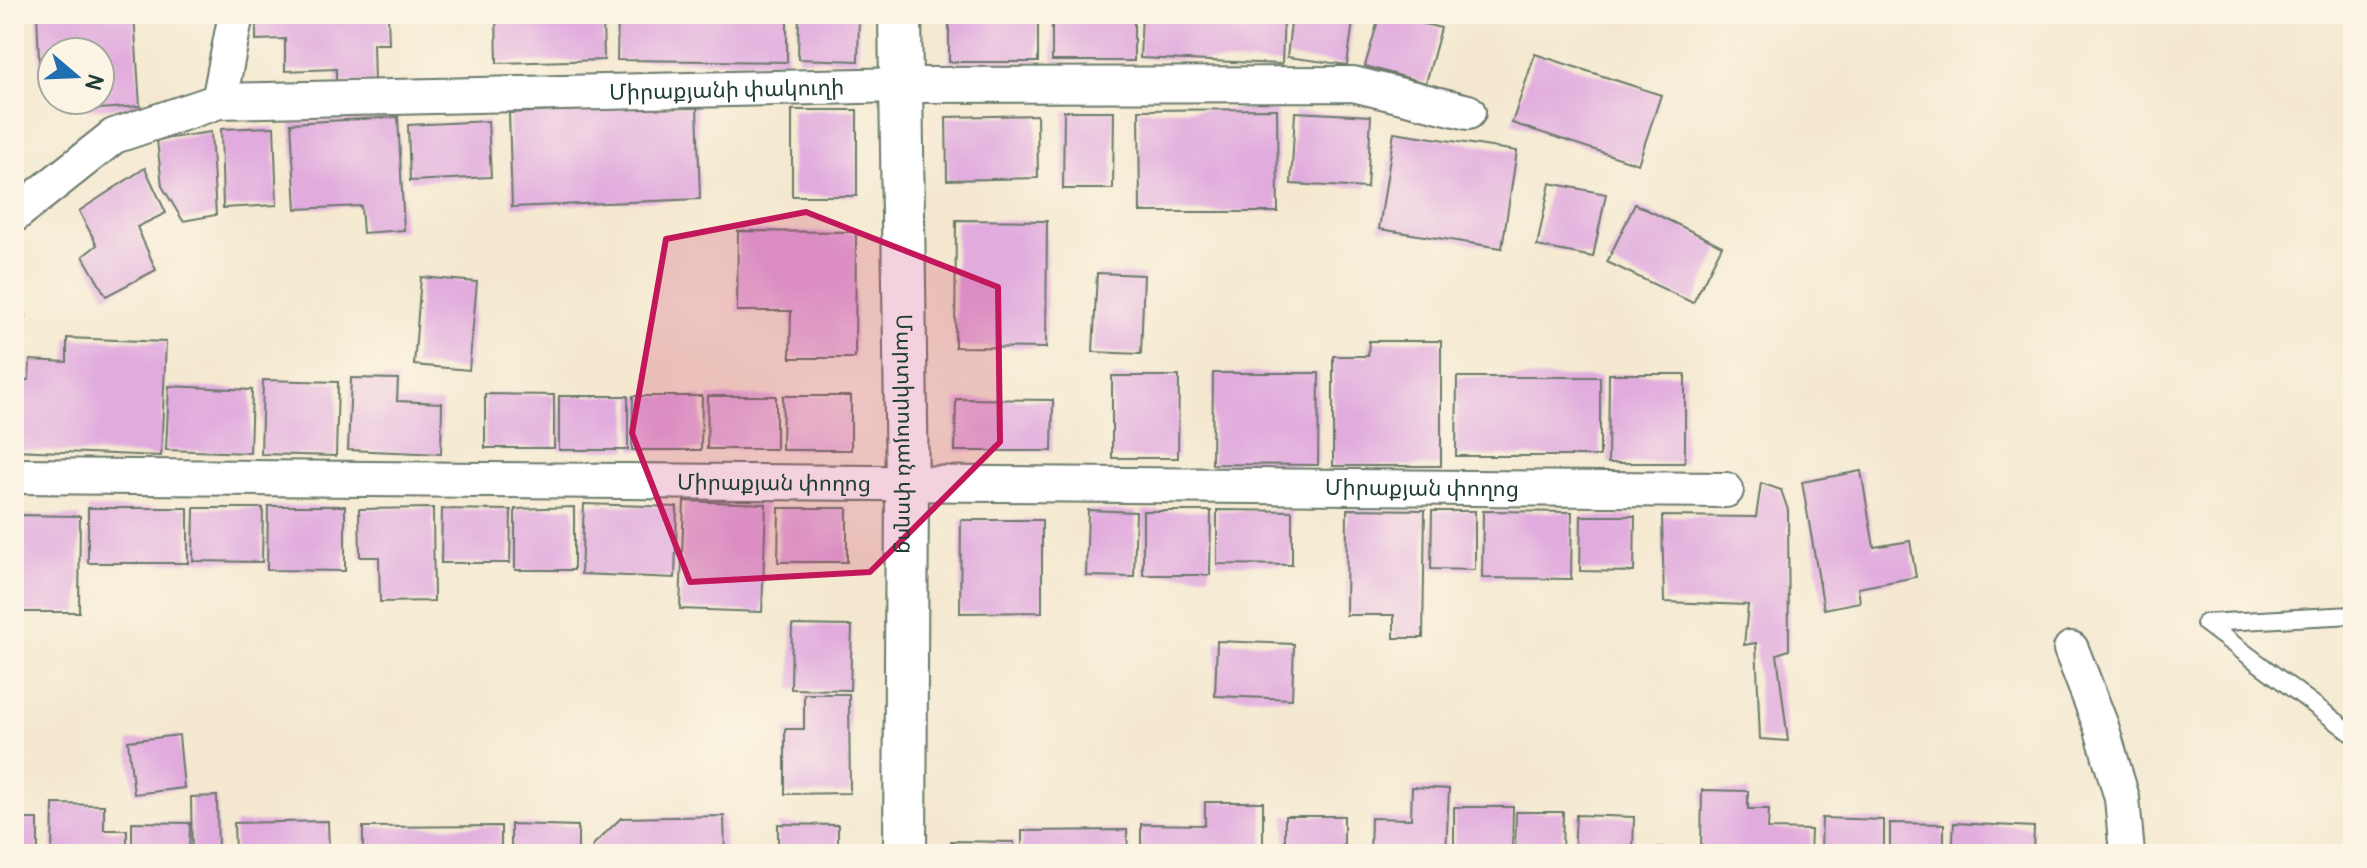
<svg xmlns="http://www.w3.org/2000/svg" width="2367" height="868" viewBox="0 0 2367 868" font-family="Pangolin,'Noto Sans Armenian',sans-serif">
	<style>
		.building { fill: #e1abde }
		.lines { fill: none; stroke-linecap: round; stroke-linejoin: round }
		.service-casing { stroke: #6a796b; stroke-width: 20 }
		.minor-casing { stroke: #6a796b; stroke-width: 38 }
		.tertiary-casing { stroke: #6a796b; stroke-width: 46 }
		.service { stroke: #fff; stroke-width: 16 }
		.minor { stroke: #fff; stroke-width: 34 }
		.tertiary { stroke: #fff; stroke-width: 42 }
		.marked { fill: #c2185b; fill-opacity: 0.2; stroke: #c2185b; stroke-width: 6; stroke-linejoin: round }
		.labels { text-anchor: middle; stroke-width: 6; stroke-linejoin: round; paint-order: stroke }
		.street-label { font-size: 22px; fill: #1f3d34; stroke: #fcf5e5 }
	</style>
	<rect width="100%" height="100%" fill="#fcf5e5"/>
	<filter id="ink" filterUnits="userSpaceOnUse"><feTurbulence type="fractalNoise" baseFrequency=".0125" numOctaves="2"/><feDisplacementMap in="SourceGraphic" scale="16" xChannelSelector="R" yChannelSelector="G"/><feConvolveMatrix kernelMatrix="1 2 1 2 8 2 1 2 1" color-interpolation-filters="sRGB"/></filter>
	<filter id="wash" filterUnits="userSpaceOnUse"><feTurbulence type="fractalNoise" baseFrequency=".006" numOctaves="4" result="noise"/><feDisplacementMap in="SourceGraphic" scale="32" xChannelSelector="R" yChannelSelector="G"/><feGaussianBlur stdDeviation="1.8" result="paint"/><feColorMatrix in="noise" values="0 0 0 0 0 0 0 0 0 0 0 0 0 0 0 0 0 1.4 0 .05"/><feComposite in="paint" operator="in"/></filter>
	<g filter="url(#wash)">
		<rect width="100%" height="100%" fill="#f4e9d0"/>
		<g id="blocks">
			<!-- building -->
			<g class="building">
				<path d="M37,14H134L140,106L85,110L84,100H100V52H52V82H40Z"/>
				<path d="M256,14H388L389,44H373L374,82L336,83V69L285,71V39L256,40Z"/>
				<path d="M496,14H603L604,60L497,63Z"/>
				<path d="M618,14H787V62L617,60Z"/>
				<path d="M799,14H859L858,61L798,59Z"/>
				<rect x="949" y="14" width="89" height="48"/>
				<rect x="1052" y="14" width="82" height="47"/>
				<path d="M1142,14H1284L1282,64L1140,58Z"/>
				<path d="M1292,14H1354L1347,65L1287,57Z"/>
				<path d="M1380,14L1441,28L1426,83L1365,66Z"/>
				<path d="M1535,54L1661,95L1638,164L1512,123Z"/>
				<path d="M697,105L700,199L512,207L509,113Z"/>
				<path d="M1277,109L1278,212H1140L1139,110Z"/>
				<rect x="792" y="110" width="65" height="86"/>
				<path d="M1064,111H1114L1113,189H1063Z"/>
				<path d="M1295,112L1371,116L1367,188L1291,184Z"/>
				<path d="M1037,115L1038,178L947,180L946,117Z"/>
				<path d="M398,117L404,230L363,233L361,206L296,209L291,123Z"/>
				<path d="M488,121L491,177L410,181L408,125Z"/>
				<path d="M274,127L277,205L223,208L221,129Z"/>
				<path d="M211,132L216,215L183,221L162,186L157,140Z"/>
				<path d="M1394,132L1517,151L1502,248L1379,229Z"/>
				<path d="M145,168L166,213L137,227L156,270L106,296L83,256L97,245L79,211Z"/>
				<path d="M1550,183L1606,194L1593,257L1537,246Z"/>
				<path d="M1635,204L1722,246L1693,303L1607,262Z"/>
				<path d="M956,220L1047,221L1046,348L955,347Z"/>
				<path d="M738,231L856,232L855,358H790L791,311H737Z"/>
				<path d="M1097,273L1144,275L1141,354L1093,352Z"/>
				<path d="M421,277L477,282L469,370L414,365Z"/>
				<path d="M14,288L26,316L14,321Z"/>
				<path d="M67,338L166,342L161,456L14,450V379L29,380L30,360L67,362Z"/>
				<path d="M1369,341H1441V466H1333V356H1368Z"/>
				<path d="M1213,373H1319L1318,465L1212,464Z"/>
				<path d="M1609,374H1685V463H1608Z"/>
				<path d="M1112,376H1179L1178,458H1112Z"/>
				<path d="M1457,377H1600V456H1456Z"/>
				<path d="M351,378L398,379L397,401L442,403L441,454L348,450Z"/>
				<path d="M263,380L338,382L336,456L261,454Z"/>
				<path d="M169,386L252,390L250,453L166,450Z"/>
				<path d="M485,394L554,395V448H485Z"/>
				<rect x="559" y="396" width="69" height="54"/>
				<path d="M633,396H702L701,450H632Z"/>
				<path d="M708,396H776V449H707Z"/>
				<path d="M783,396H851V450H782Z"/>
				<path d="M956,399L1053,400L1052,451H955Z"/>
				<path d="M1861,471L1874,547L1910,541L1916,577L1858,588L1860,602L1824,609L1802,482Z"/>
				<path d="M1761,483L1781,490L1788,510L1789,650L1777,654L1788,741L1760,739L1756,643L1744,645L1748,605L1664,602L1662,516L1756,517Z"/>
				<path d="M684,501L766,504L762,612L680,609Z"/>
				<path d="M584,504L677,507L675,578L581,574Z"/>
				<path d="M268,506H345V571L267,570Z"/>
				<path d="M574,507V570H515V509Z"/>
				<rect x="88" y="508" width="100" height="55"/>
				<path d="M194,508H263L262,562L193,561Z"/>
				<path d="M433,508L434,601L380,602L379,557H360L359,509Z"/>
				<path d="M779,508H847V562H778Z"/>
				<path d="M442,509L511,510L510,563H441Z"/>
				<path d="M1347,509L1425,510L1423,638H1394V615H1346Z"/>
				<path d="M1088,510L1136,512L1134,577L1086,576Z"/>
				<path d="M1217,510L1292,511V565L1217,564Z"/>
				<path d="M1143,511H1211L1210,575H1143Z"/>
				<path d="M1432,511H1475V570L1431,569Z"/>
				<path d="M1483,511L1572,512L1571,579L1482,578Z"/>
				<path d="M14,515L80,516L79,612H14Z"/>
				<path d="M1581,516H1635L1634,572L1580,571Z"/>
				<path d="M961,520H1042V612L960,613Z"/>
				<path d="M792,625L852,626L850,690L791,689Z"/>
				<path d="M1217,641L1294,644L1292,699L1215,696Z"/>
				<path d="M804,694H849L850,793L785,794V729H804Z"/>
				<path d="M179,735L184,788L134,794L128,741Z"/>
				<path d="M1412,787L1449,789L1446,854H1370L1371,818L1411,819Z"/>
				<path d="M1702,790L1748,791V809H1769L1768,829L1811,830L1810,854H1650V848L1701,849Z"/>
				<path d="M217,796L218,854H192L191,797Z"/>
				<path d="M1205,802H1263V854H1141V824L1205,825Z"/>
				<path d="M53,804L104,805V830H127V854H52Z"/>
				<path d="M1454,807H1513L1512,854H1454Z"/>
				<path d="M1516,812H1563L1562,854H1515Z"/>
				<path d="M1576,815L1634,817L1633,854H1574Z"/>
				<path d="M724,816L725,854H593V845L621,818Z"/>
				<rect x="1285" y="816" width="59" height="38"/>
				<path d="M1822,818L1884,820V854H1821Z"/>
				<rect x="14" y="819" width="24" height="35"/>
				<path d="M328,821L329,854H235L234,823Z"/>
				<path d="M132,822L190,823L189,854H132Z"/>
				<path d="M1890,823L1944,824V854H1890Z"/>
				<path d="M1954,823L2034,827L2033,854H1952Z"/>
				<path d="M511,824L578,826V854H511Z"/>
				<path d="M778,824L838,825V854H778Z"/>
				<path d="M501,826V854H363V827Z"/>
				<path d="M1127,830L1128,854H1022V831Z"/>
				<path d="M951,841L1014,842V854H951Z"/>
			</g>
		</g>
	</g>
	<g filter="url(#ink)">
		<use href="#blocks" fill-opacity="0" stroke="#6a796b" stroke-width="2"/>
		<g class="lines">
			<!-- service casing -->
			<g class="service-casing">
				<path id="service" d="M2353,615L2205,623L2353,734"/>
			</g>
			<!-- minor casing -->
			<g class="minor-casing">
				<g id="minor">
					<path d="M219,101L236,14"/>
					<path id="s1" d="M14,215L114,136L219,101L903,85L1353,84L1468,112"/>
					<path id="s2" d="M14,476L1726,490"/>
					<path d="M2071,649L2101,726L2122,798L2127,854"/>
				</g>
			</g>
			<!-- tertiary casing -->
			<g class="tertiary-casing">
				<g id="tertiary">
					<path id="s3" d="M900,14L907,485L905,854"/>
				</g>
			</g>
			<!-- service -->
			<use href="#service" class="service"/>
			<!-- minor -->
			<use href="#minor" class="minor"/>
			<!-- tertiary -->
			<use href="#tertiary" class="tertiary"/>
		</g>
	</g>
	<!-- marked area -->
	<path class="marked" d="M806,212L998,287L1000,442L870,572L690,582L632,433L666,239Z"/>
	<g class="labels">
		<!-- street labels -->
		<g class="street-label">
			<text dy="8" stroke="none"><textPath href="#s1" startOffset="746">Միրաքյանի փակուղի</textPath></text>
			<text dy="8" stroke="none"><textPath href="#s3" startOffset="420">Մարտիրոսյան փողոց</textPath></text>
			<text dy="8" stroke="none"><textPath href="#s2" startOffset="760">Միրաքյան փողոց</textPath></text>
			<text dy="8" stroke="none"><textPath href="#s2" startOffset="1408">Միրաքյան փողոց</textPath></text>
		</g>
	</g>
	<!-- margin -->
	<rect width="2367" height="868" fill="none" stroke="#fcf5e5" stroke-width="48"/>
	<!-- north arrow -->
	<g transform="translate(76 76) rotate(109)"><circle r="38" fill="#fcf5e5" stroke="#a4ab9e" stroke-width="2"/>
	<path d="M0-6L14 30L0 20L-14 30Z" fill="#1f6fb2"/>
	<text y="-12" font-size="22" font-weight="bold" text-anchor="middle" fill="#1f3d34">N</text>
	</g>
</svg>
